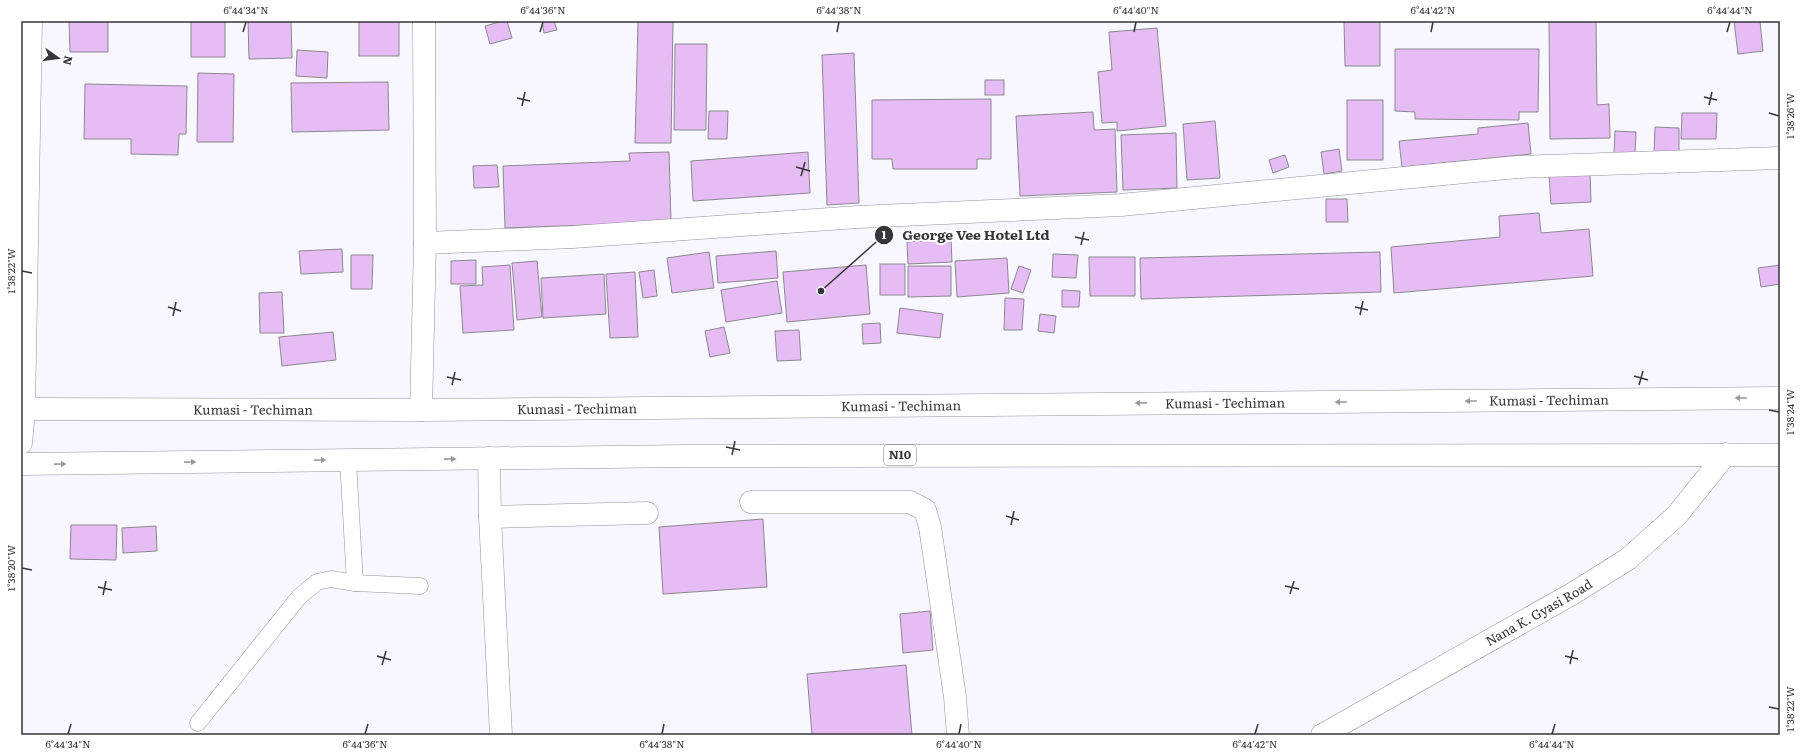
<svg xmlns="http://www.w3.org/2000/svg" width="1801" height="756" viewBox="0 0 1801 756" font-family="Literata,serif">
	<style>
		.building { fill: #e6bcf5; stroke: #8c888e }
		.lines { fill: none; stroke-linecap: round; stroke-linejoin: round }
		.service-casing { stroke: #929198; stroke-width: 17 }
		.minor-casing { stroke: #929198; stroke-width: 23 }
		.tertiary-casing { stroke: #929198; stroke-width: 23 }
		.trunk-casing { stroke: #929198; stroke-width: 23 }
		.service { stroke: #fff; stroke-width: 16 }
		.minor { stroke: #fff; stroke-width: 22 }
		.tertiary { stroke: #fff; stroke-width: 22 }
		.trunk { stroke: #fff; stroke-width: 22 }
		.oneway { fill: #9a9a9c }
		.ticks { fill: none; stroke: #363539; stroke-width: 1.5 }
		.labels { text-anchor: middle; stroke-width: 4; stroke-linejoin: round; paint-order: stroke }
		.shield { fill: #fff; stroke: #727274; stroke-width: 1 }
		.shield-label { font-size: 12px; font-weight: bold; fill: #363539 }
		.street-label { font-size: 13px; fill: #363539; stroke: #fff }
		.leader { fill: none; stroke: #363539; stroke-width: 1.5 }
		.callout-dot { fill: #363539; stroke: #fff; stroke-width: 1.5 }
		.mark-label { font-size: 12px; text-anchor: middle; font-weight: bold; fill: #fff }
		.callout-label { font-size: 14px; text-anchor: middle; font-weight: bold; fill: #363539; stroke: #fff; stroke-width: 4; stroke-linejoin: round; paint-order: stroke }
		.neatline { fill: none; stroke: #363539; stroke-width: 1.5 }
		.ticks-label { font-size: 10px; text-anchor: middle; fill: #363539 }
	</style>
	<rect width="100%" height="100%" fill="#f8f7ff"/>
	<!-- building -->
	<g class="building">
		<path d="M69,21H108V52H70Z"/>
		<rect x="191" y="21" width="34" height="36"/>
		<path d="M248,21H291L292,58L249,59Z"/>
		<rect x="359" y="21" width="40" height="35"/>
		<path d="M503,21H507L512,38L490,44L485,26Z"/>
		<path d="M542,21H554L557,30L544,33Z"/>
		<path d="M638,21H673L671,143H635Z"/>
		<path d="M1344,21H1380V66H1345Z"/>
		<path d="M1549,21H1596L1597,105L1609,104L1610,138L1550,139Z"/>
		<path d="M1734,21H1760L1763,51L1738,54Z"/>
		<path d="M1157,28L1166,126L1117,131V122L1102,123L1098,72L1112,70L1109,32Z"/>
		<path d="M675,44H707L706,130H674Z"/>
		<path d="M1395,49H1539L1538,112H1519V120L1415,119V112L1395,111Z"/>
		<path d="M297,50L328,52L327,78L296,76Z"/>
		<path d="M854,53L859,203L827,205L822,55Z"/>
		<path d="M198,73L234,74L233,142H197Z"/>
		<rect x="985" y="80" width="19" height="15"/>
		<path d="M388,82L389,130L292,132L291,83Z"/>
		<path d="M85,84L187,86L186,134H179L178,155L131,154V139H84Z"/>
		<path d="M991,99V159H977V169H893L892,159H872V100Z"/>
		<rect x="1347" y="100" width="36" height="60"/>
		<path d="M709,111H728L727,139H708Z"/>
		<path d="M1093,112L1094,130L1115,129L1117,192L1020,196L1016,116Z"/>
		<path d="M1682,113H1717L1716,139H1681Z"/>
		<path d="M1215,121L1220,178L1187,180L1183,124Z"/>
		<path d="M1528,123L1531,154L1402,167L1399,141L1478,134V128Z"/>
		<path d="M1655,127L1679,128V155L1654,154Z"/>
		<path d="M1615,131L1636,132L1635,154L1614,153Z"/>
		<path d="M1176,133L1177,188L1123,190L1121,135Z"/>
		<path d="M1339,149L1342,171L1324,174L1321,152Z"/>
		<path d="M669,152L671,222L505,228L503,166L630,161L629,153Z"/>
		<path d="M808,152L810,193L693,201L691,161Z"/>
		<path d="M1285,155L1289,167L1273,173L1269,160Z"/>
		<path d="M497,165L499,187L474,188L473,166Z"/>
		<path d="M1590,171L1591,202L1551,204L1549,174Z"/>
		<path d="M1326,199H1347L1348,222H1326Z"/>
		<path d="M1539,213L1541,233L1589,229L1593,276L1394,293L1391,247L1500,237L1499,216Z"/>
		<path d="M951,239L952,262L908,264L907,242Z"/>
		<path d="M342,249L343,272L301,274L299,251Z"/>
		<path d="M776,251L778,278L718,283L716,256Z"/>
		<path d="M709,252L714,288L672,293L667,258Z"/>
		<path d="M1380,252L1381,292L1141,299L1140,258Z"/>
		<path d="M1053,254L1078,255L1076,278L1052,277Z"/>
		<path d="M351,255H373L372,289H351Z"/>
		<path d="M1089,257H1135V296H1090Z"/>
		<path d="M1007,258L1009,293L957,297L955,261Z"/>
		<path d="M476,260V284H451V261Z"/>
		<path d="M537,261L542,317L517,320L512,263Z"/>
		<rect x="880" y="264" width="25" height="31"/>
		<path d="M510,265L514,330L463,333L460,286L483,285L482,267Z"/>
		<path d="M866,265L870,314L787,322L783,272Z"/>
		<path d="M1780,265V284L1761,287L1758,268Z"/>
		<path d="M908,266H951V296L908,297Z"/>
		<path d="M1019,266L1031,270L1023,293L1011,289Z"/>
		<path d="M654,270L657,296L643,298L639,272Z"/>
		<path d="M635,272L638,337L610,338L606,274Z"/>
		<path d="M604,274L606,314L543,318L541,278Z"/>
		<path d="M777,281L782,313L726,322L721,290Z"/>
		<path d="M1062,290L1080,291L1079,307H1062Z"/>
		<path d="M282,292L284,333H260L259,293Z"/>
		<path d="M1005,298L1024,299L1022,330H1004Z"/>
		<path d="M900,308L943,314L940,338L897,333Z"/>
		<path d="M1040,314L1056,316L1054,333L1038,331Z"/>
		<path d="M880,323L881,343L863,344L862,324Z"/>
		<path d="M724,327L730,353L710,357L705,331Z"/>
		<path d="M799,330L801,360L777,361L775,331Z"/>
		<path d="M333,332L336,360L282,366L279,337Z"/>
		<path d="M763,519L767,587L663,594L659,527Z"/>
		<path d="M71,525H117L116,560L70,559Z"/>
		<path d="M156,526L157,551L123,553L122,528Z"/>
		<path d="M930,611L933,650L903,653L900,614Z"/>
		<path d="M906,665L912,735H812L807,674Z"/>
	</g>
	<g class="lines">
		<!-- service casing -->
		<g class="service-casing">
			<g id="service">
				<path d="M348,460L355,583"/>
				<path d="M198,723L299,597L317,582L331,579L355,583L420,586"/>
			</g>
		</g>
		<!-- minor casing -->
		<g class="minor-casing">
			<g id="minor">
				<path d="M425,243L573,237L858,217L1121,205L1517,167L1780,158"/>
				<path d="M421,410L425,243L424,21"/>
				<path d="M21,443L24,410L31,21"/>
				<path d="M489,458L490,517L501,735"/>
				<path d="M751,502H910L925,510L930,527L955,697L958,735"/>
				<path d="M490,517L647,513"/>
			</g>
		</g>
		<!-- tertiary casing -->
		<g class="tertiary-casing">
			<g id="tertiary">
				<path id="s1" d="M1322,735L1572,594L1628,559L1677,515L1726,454"/>
			</g>
		</g>
		<!-- trunk casing -->
		<g class="trunk-casing">
			<g id="trunk">
				<path id="s2" d="M21,409L421,410L1780,398"/>
				<path d="M21,464L686,456L1780,455"/>
			</g>
		</g>
		<!-- service -->
		<use href="#service" class="service"/>
		<!-- minor -->
		<use href="#minor" class="minor"/>
		<!-- tertiary -->
		<use href="#tertiary" class="tertiary"/>
		<!-- trunk -->
		<use href="#trunk" class="trunk"/>
	</g>
	<!-- one-way arrows -->
	<defs><path id="oneway-solid" d="M-6-.8H1V-3.2L6.5 0L1 3.2V.8H-6Z"/></defs>
	<g class="oneway">
		<use href="#oneway-solid" transform="translate(1741 398) rotate(180)"/>
		<use href="#oneway-solid" transform="translate(1471 401) rotate(180)"/>
		<use href="#oneway-solid" transform="translate(1341 402) rotate(180)"/>
		<use href="#oneway-solid" transform="translate(1141 403) rotate(179)"/>
		<use href="#oneway-solid" transform="translate(450 459) rotate(-1)"/>
		<use href="#oneway-solid" transform="translate(320 460) rotate(-1)"/>
		<use href="#oneway-solid" transform="translate(190 462) rotate(-1)"/>
		<use href="#oneway-solid" transform="translate(60 464) rotate(-1)"/>
	</g>
	<!-- ticks -->
	<path class="ticks" d="M243,32L246,22M540,32L543,22M837,32L839,22M1134,32L1136,22M1431,32L1433,22M1727,32L1730,22M1704,97L1717,100M517,98L530,101M1709,105L1712,92M522,106L525,92M1769,113L1779,116M796,167L810,171M801,176L805,162M1075,237L1089,240M1081,245L1084,232M22,271L32,273M168,307L181,311M1355,307L1368,310M1360,315L1363,301M173,316L176,302M1634,376L1648,380M447,377L461,380M452,385L455,372M1639,385L1643,371M1769,410L1779,412M726,447L740,450M732,455L735,441M1006,516L1019,520M1011,525L1014,511M22,568L32,570M1285,586L1299,589M98,587L112,590M1290,594L1294,581M103,595L106,581M377,656L391,660M1565,656L1578,659M1570,664L1573,650M382,665L386,651M1769,707L1779,709M68,734L71,724M365,734L368,724M662,734L664,724M959,734L961,724M1255,734L1258,724M1552,734L1555,724"/>
	<g class="labels">
		<!-- shield labels -->
		<rect class="shield" x="884" y="445" width="32" height="20" rx="3"/>
		<g class="shield-label">
			<text x="900" y="459">N10</text>
		</g>
		<!-- street labels -->
		<g class="street-label">
			<text dy="5" stroke="none"><textPath href="#s2" startOffset="1528">Kumasi - Techiman</textPath></text>
			<text dy="5" stroke="none"><textPath href="#s2" startOffset="1204">Kumasi - Techiman</textPath></text>
			<text dy="5" stroke="none"><textPath href="#s2" startOffset="880">Kumasi - Techiman</textPath></text>
			<text dy="5" stroke="none"><textPath href="#s2" startOffset="556">Kumasi - Techiman</textPath></text>
			<text dy="5" stroke="none"><textPath href="#s2" startOffset="232">Kumasi - Techiman</textPath></text>
			<text dy="5" stroke="none"><textPath href="#s1" startOffset="249">Nana K. Gyasi Road</textPath></text>
		</g>
	</g>
	<!-- callouts -->
	<path class="leader" d="M821 291L884 235"/>
	<g class="callout-dot">
		<circle cx="821" cy="291" r="4"/>
		<circle cx="884" cy="235" r="10"/>
	</g>
	<g class="mark-label">
		<text x="884" y="239">1</text>
	</g>
	<g class="callout-label">
		<text x="976" y="240">George Vee Hotel Ltd</text>
	</g>
	<!-- border -->
	<rect width="1801" height="756" fill="none" stroke="#ffffff" stroke-width="44"/>
	<!-- north arrow -->
	<g transform="translate(58 58) rotate(104)" stroke="#ffffff" stroke-width="3" paint-order="stroke">
	<path d="M0-3L7 15L0 10L-7 15Z" fill="#363539"/>
	<text y="-6" font-size="11" font-weight="bold" text-anchor="middle" fill="#363539">N</text>
	</g>
	<rect x="22" y="22" width="1757" height="712" class="neatline"/>
	<g class="ticks-label">
		<text x="246" y="14">6°44'34"N</text>
		<text x="543" y="14">6°44'36"N</text>
		<text x="839" y="14">6°44'38"N</text>
		<text x="1136" y="14">6°44'40"N</text>
		<text x="1433" y="14">6°44'42"N</text>
		<text x="1730" y="14">6°44'44"N</text>
		<text transform="translate(1790 116) rotate(-90)" y="4">1°38'26"W</text>
		<text transform="translate(11 271) rotate(-90)" y="4">1°38'22"W</text>
		<text transform="translate(1790 412) rotate(-90)" y="4">1°38'24"W</text>
		<text transform="translate(11 568) rotate(-90)" y="4">1°38'20"W</text>
		<text transform="translate(1790 709) rotate(-90)" y="4">1°38'22"W</text>
		<text x="68" y="748">6°44'34"N</text>
		<text x="365" y="748">6°44'36"N</text>
		<text x="662" y="748">6°44'38"N</text>
		<text x="959" y="748">6°44'40"N</text>
		<text x="1255" y="748">6°44'42"N</text>
		<text x="1552" y="748">6°44'44"N</text>
	</g>
</svg>
